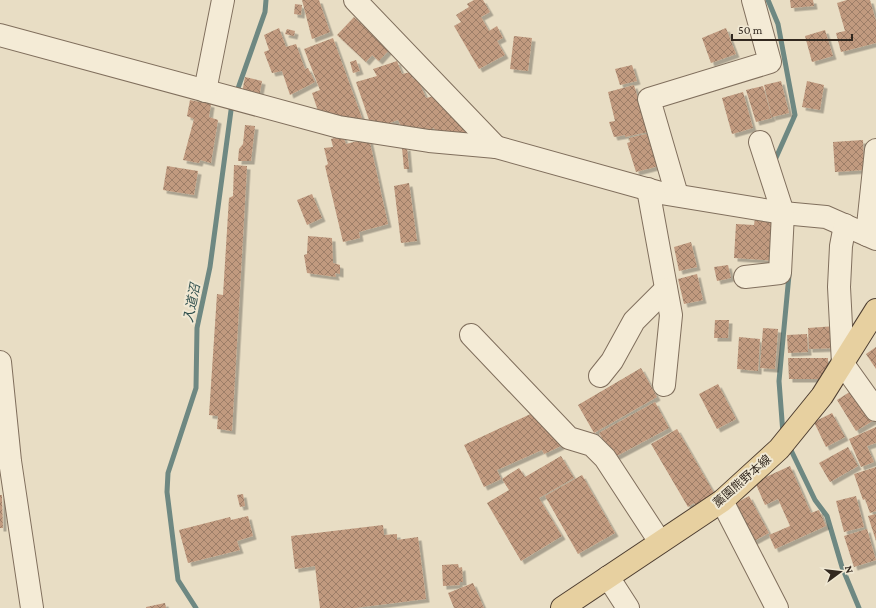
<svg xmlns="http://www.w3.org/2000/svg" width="876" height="608" viewBox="0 0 876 608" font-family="'Crimson Pro','Noto Sans JP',serif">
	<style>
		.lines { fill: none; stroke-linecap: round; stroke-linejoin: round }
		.stream { stroke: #6e8882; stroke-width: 5 }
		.building { fill: url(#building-cross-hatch); filter: url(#shadow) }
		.minor-casing { stroke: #806f5d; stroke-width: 24 }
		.major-casing { stroke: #4e3e31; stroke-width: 24 }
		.minor { stroke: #f4ebd6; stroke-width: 22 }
		.major { stroke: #e7d0a0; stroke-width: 22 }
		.labels { text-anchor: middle; stroke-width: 4; stroke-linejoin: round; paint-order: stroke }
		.street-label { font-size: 12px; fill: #32281f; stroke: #f0e8d3 }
		.water-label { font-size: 13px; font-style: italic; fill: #30504e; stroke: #f0e8d3 }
	</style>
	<defs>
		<pattern id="building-cross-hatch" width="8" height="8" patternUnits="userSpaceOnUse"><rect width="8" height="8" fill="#c19a7f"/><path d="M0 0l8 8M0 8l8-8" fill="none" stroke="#9d7e67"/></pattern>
		<filter id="shadow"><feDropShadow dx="3.5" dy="3.5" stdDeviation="0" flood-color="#0004"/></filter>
	</defs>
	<rect width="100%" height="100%" fill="#e8ddc4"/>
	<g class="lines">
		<!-- stream -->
		<g class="stream">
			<path d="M768,0L778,24L795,115L775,160"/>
			<path d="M236,94L265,12L266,0"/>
			<path d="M783,434L779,381L789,275"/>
			<path d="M789,446L815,500L827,516L842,567L859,608"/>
			<path d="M196,608L178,580L167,492L168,473L196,388L197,328L210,267L232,103"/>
		</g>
	</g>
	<!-- building -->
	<g class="building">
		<path d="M302,0H319L330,32L312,39Z"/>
		<path d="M474,0H483L490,12L481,17L489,31L497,26L503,38L497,41L505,55L479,69L454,26L461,22L456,15L469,7L467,4Z"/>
		<path d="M790,0H813L814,6L791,8Z"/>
		<path d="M847,0H870L876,21V43L841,52L836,33L845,31L837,3Z"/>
		<path d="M295,4L302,5L301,15L294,14Z"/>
		<path d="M354,17L389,50L379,61L372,55L366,62L337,35Z"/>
		<path d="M279,28L286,47L296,44L305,69L308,68L315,82L290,95L282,71L272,73L264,52L269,50L264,35Z"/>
		<path d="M726,28L736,54L711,63L702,38Z"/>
		<path d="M287,29L295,31L294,36L285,34Z"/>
		<path d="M825,30L833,56L812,62L805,36Z"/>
		<path d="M514,36L532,38L528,71L510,69Z"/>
		<path d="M333,38L362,118L350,122L320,117L312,93L320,90L304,49Z"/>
		<path d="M356,60L360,71L353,73L350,62Z"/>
		<path d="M397,61L402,74L411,72L413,79L417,77L426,98L435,96L462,118L467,137L437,135L434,128L421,132L420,127L403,130L398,120L384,125L370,123L356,82L377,76L373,69Z"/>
		<path d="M632,65L637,81L620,85L615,69Z"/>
		<path d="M245,77L262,81L259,97L242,93Z"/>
		<path d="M781,81L789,113L772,117L764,85Z"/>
		<path d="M807,81L824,85L820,110L802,107Z"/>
		<path d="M634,85L648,132L625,137V135L614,137L609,122L615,121L608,92Z"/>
		<path d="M763,86L772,118L756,122L746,90Z"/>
		<path d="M743,92L753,128L732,134L722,98Z"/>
		<path d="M190,100L211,104L209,117L218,120L211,163L200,160L199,163L183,160L194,119L187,116Z"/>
		<path d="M245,125L255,126L251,161H238L239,149L243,144Z"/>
		<path d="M646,134L651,140L659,166L636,172L627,143L630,142L629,138Z"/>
		<path d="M343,136L346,144L369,138L388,224L359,232L360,238L343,242L325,166L328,164L324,148L333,147L331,139Z"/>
		<path d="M863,140L864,170L835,172L833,142Z"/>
		<path d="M407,147L409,169H404L402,148Z"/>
		<path d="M234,165L247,166L232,431L217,429L218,416L209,415L217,294L223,295L229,198L233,196Z"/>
		<path d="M167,166L198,171L194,195L163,190Z"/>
		<path d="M409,183L417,241L401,243L394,186Z"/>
		<path d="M312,194L322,218L307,225L297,200Z"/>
		<path d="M755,218L773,219L777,261L734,258L736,224L754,225Z"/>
		<path d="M308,236L332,238L333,263L340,265V274L335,273L336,277L307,273L304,255L307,254Z"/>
		<path d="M691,242L697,267L679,271L674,247Z"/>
		<path d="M728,265L731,278L717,281L714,267Z"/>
		<path d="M697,274L703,300L684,304L678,279Z"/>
		<path d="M715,320H729L728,338H714Z"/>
		<path d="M836,326L837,348L809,349L808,328Z"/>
		<path d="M763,328L778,329L775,369L760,368Z"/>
		<path d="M807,334L808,352L788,353L787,335Z"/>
		<path d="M739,337L760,339L758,371L737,369Z"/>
		<path d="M876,347V369L866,354Z"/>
		<path d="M788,358H828V379H789Z"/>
		<path d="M641,368L657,397L594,433L578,405Z"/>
		<path d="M718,384L736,419L717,429L699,394Z"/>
		<path d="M856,388L876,419L856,431L837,400Z"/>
		<path d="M655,402L669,428L613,458L599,433Z"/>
		<path d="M535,412L543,427L551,423L561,446L544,454L542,450L497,470L501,479L484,487L464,445Z"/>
		<path d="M832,413L845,437L826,447L814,422Z"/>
		<path d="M876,427V443L867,446L874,462L861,467L849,439Z"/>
		<path d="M677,429L718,500L699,511L694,503L688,507L651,444Z"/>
		<path d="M848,447L858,466L830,482L819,463Z"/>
		<path d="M561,456L574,478L539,498L562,536L521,561L487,503L509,490L502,479L519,468L525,477Z"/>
		<path d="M790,466L811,513L819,510L826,526L775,549L769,535L790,526L778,499L765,505L755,482Z"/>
		<path d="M876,467V511L870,513L865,499L863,500L854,474Z"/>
		<path d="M582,475L615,533L578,554L545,496Z"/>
		<path d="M243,494L245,506L240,507L237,495Z"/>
		<path d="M0,495H2L3,528H0Z"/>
		<path d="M749,496L769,533L750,543L730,506Z"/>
		<path d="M856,496L864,527L844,532L836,501Z"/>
		<path d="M876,514V541L868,516Z"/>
		<path d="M248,516L253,536L237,541L240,550L188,563L179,530L230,517L231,520Z"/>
		<path d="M383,525L384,535L397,534V540L418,537L426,599L355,608H320L315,566L295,569L291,536Z"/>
		<path d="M867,529L876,560L854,567L844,536Z"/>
		<path d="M458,564L459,568L462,567L463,582H459L460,585L443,586L442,565Z"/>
		<path d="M473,583L484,608H454L448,593Z"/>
		<path d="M165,603L166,608H146V607Z"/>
	</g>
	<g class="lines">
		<!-- minor casing -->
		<g class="minor-casing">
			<g id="minor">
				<path d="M355,0L496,147"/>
				<path d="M0,35L339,127L429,141L496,147L661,193L783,213L826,217L876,239"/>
				<path d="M205,91L223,0"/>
				<path d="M648,189L671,315L664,385"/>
				<path d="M677,195L649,99L770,62L753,0"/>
				<path d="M845,225L841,246L839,287L843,364L876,410"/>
				<path d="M867,235L876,150"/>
				<path d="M745,277L780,273L783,213L760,142"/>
				<path d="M471,335L569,438L592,445L605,458L660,542"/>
				<path d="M0,362L10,461L32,608"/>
				<path d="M600,376L612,361L634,321L666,289"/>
				<path d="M722,501L777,608"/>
				<path d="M608,577L628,608"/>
			</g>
		</g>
		<!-- major casing -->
		<g class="major-casing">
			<path id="major" d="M562,608L722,501L779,449L822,396L876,310"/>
		</g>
		<!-- minor -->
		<use href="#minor" class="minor"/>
		<!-- major -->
		<use href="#major" class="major"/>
	</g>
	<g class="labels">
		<!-- street labels -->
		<g class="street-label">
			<text transform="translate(742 481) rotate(-41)" y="4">藁園熊野本線</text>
		</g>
		<!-- water labels -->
		<g class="water-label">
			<text transform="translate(191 303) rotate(-79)" y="5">入道沼</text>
		</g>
	</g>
	<!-- north arrow -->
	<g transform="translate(840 572) rotate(75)" stroke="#f0e8d3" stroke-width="3" paint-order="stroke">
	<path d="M0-3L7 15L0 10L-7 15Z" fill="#32281f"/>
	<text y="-6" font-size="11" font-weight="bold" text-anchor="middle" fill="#32281f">N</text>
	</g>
	<!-- scale -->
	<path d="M732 34v6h120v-6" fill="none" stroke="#32281f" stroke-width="2"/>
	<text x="738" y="34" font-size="12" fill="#32281f" stroke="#f0e8d3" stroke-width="3" paint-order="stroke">50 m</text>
</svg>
